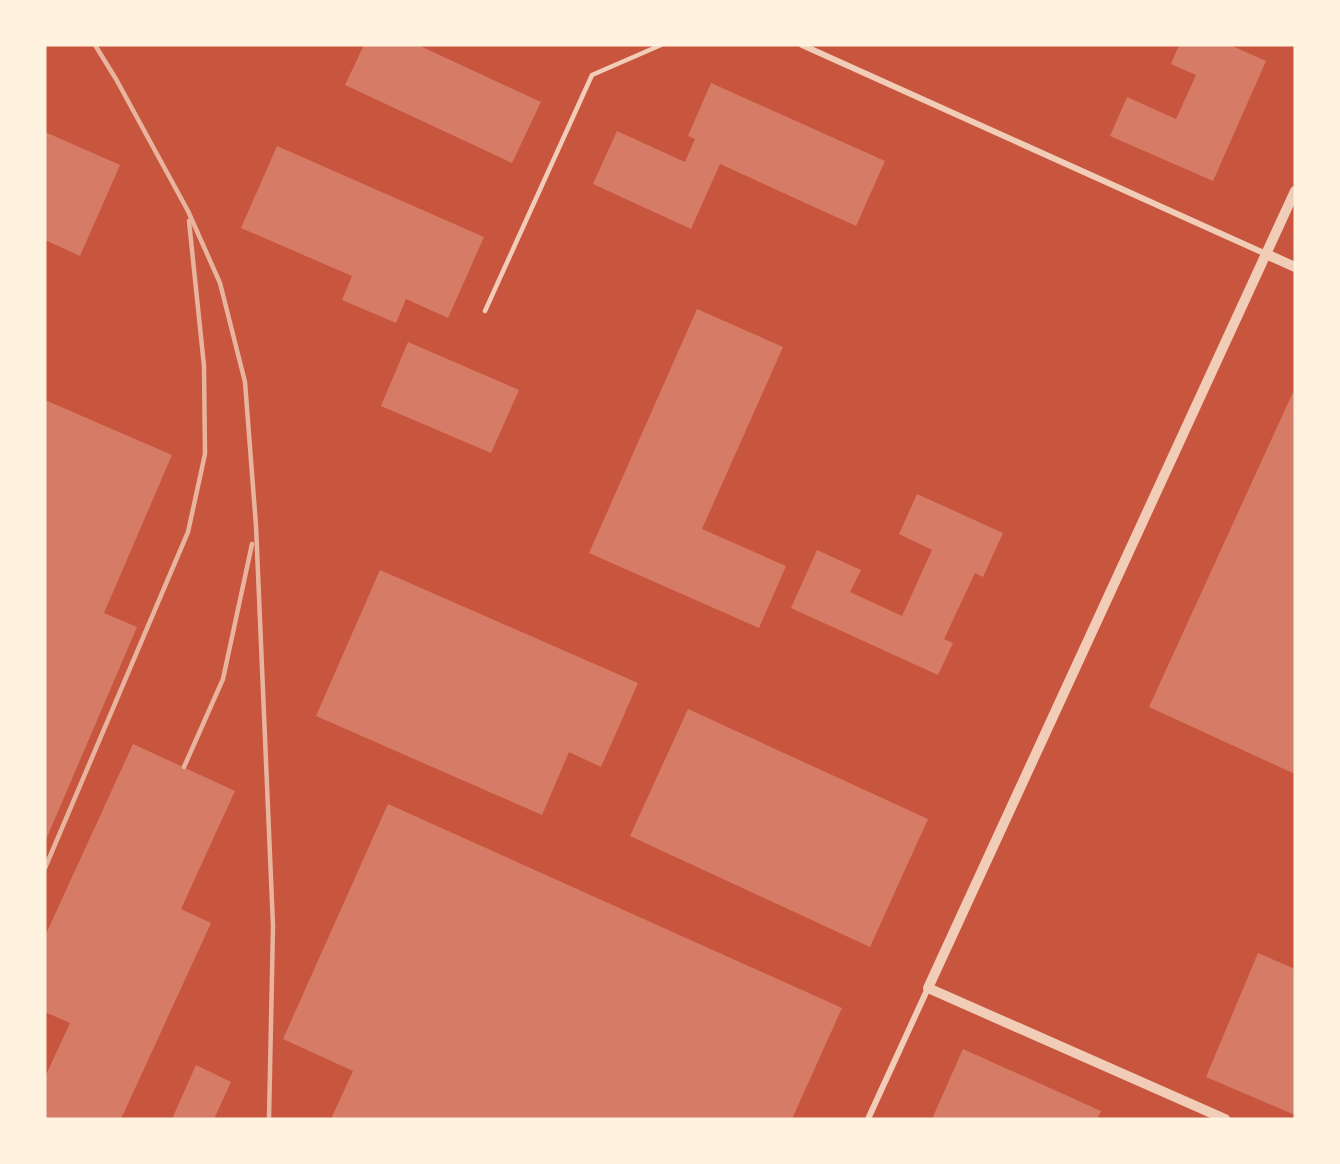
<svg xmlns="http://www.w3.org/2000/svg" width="1340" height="1164" viewBox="0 0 1340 1164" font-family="'Roboto Condensed',sans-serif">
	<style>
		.building { fill: #d67c66 }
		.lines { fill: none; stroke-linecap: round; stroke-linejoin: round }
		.service { stroke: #f1ccb7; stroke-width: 4.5 }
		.minor { stroke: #f1ccb7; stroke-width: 6 }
		.tertiary { stroke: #f1ccb7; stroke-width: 10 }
		.rail { stroke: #e9b49f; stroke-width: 4.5 }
	</style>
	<rect width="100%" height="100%" fill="#c8553d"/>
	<!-- building -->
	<g class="building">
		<path d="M364,45H418L541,102L512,163L345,85Z"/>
		<path d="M1179,45H1230L1266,61L1213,181L1110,136L1127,97L1176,119L1196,75L1171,64Z"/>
		<path d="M711,83L885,161L856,226L720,164L691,229L593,184L617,131L685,162L695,139L688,136Z"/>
		<path d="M45,132L120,165L80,256L45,240Z"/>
		<path d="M277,146L484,237L448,318L406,299L396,323L342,300L352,276L241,228Z"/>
		<path d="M697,309L783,347L702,529L786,566L759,628L589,553Z"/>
		<path d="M408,342L519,390L491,453L381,406Z"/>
		<path d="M1295,388V774L1149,707Z"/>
		<path d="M45,400L172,455L104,613L137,627L45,842Z"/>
		<path d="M917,494L1003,533L983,577L975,573L944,639L953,643L938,675L791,608L817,550L861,570L850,592L902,616L932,550L899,534Z"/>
		<path d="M380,570L638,683L601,767L569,752L542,815L316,716Z"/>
		<path d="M688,709L928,819L870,947L630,836Z"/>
		<path d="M133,744L235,791L181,909L211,923L121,1119H45V1077L70,1023L45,1012V936Z"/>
		<path d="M388,804L842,1008L792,1119H331L353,1071L283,1039Z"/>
		<path d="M1258,953L1295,969V1115L1206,1077Z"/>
		<path d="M963,1049L1101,1111L1097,1119H932Z"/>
		<path d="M196,1065L231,1082L214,1119H172Z"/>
	</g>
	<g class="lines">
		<!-- service -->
		<path class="service" d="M485,311L592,75L661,45"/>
		<!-- minor -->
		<g class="minor">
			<path d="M802,45L1266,254"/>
			<path d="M868,1119L928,988"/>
		</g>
		<!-- tertiary -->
		<g class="tertiary">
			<path d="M1266,254L1295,267"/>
			<path d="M1225,1119L928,988L1295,191"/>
		</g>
		<!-- rail -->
		<g class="rail">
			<path d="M95,45L116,79L188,211L220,283L245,382L256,526L273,926L269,1119"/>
			<path d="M184,767L223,679L252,544"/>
			<path d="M45,868L188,532L205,454L204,366L189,221"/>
		</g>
	</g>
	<!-- border -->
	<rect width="1340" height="1164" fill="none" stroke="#fff3e0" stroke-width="93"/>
</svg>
